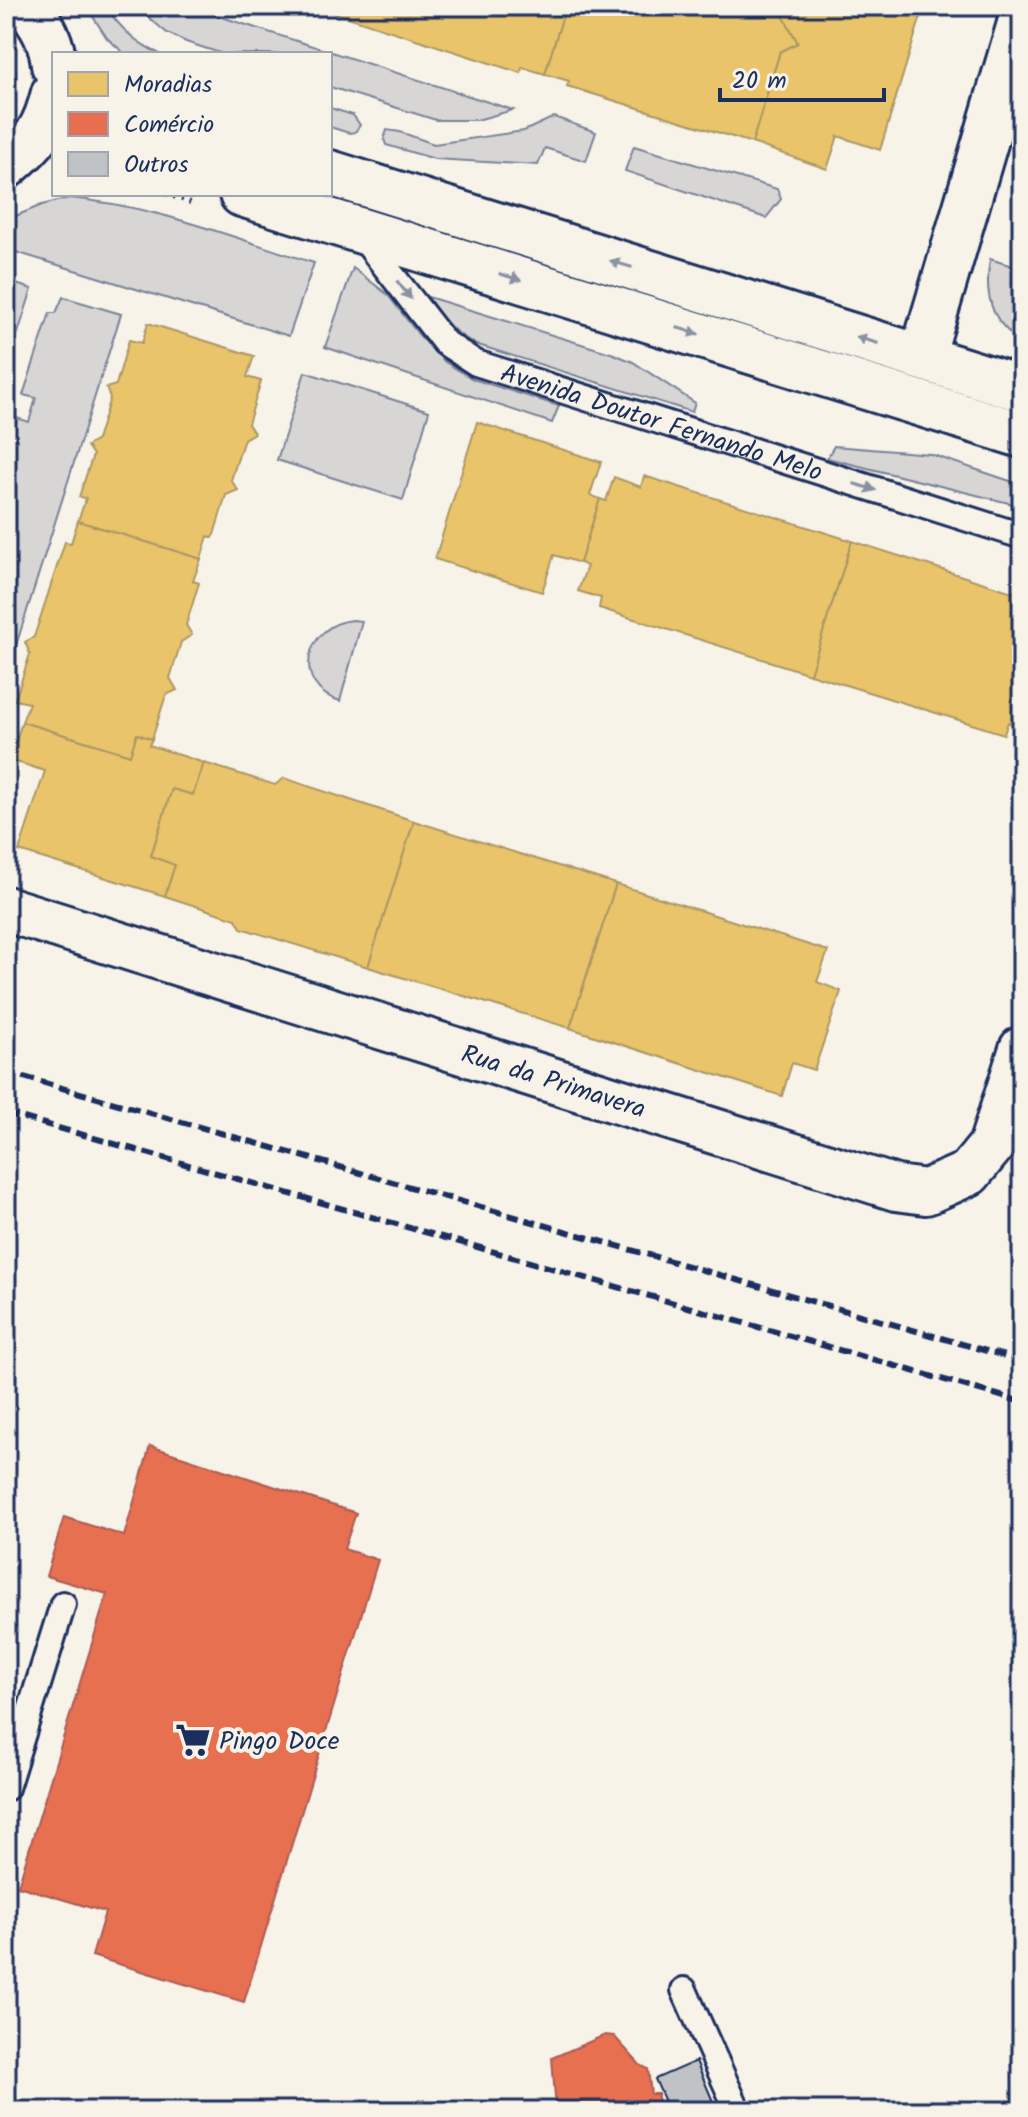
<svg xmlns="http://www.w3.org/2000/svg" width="1028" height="2117" viewBox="0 0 1028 2117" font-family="Kalam,sans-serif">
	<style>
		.green { fill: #d7d6d4; stroke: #798299; stroke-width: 2 }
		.homes { fill: #e9c46a; stroke: #ab9766; stroke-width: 2 }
		.shops { fill: #e76f51; stroke: #aa5c55; stroke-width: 2 }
		.building { fill: #c0c3c5; stroke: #1b2f5e; stroke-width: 2 }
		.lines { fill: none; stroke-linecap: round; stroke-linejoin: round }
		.service-casing { stroke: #1b2f5e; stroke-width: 30 }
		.minor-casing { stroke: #1b2f5e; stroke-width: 50 }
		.path { stroke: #1b2f5e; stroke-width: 5; stroke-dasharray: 2 6; stroke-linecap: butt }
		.service { stroke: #f7f3e8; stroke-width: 24 }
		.minor { stroke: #f7f3e8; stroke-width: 44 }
		.rail { stroke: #1b2f5e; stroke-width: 6; stroke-dasharray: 12 6; stroke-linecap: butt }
		.oneway { fill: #8991a3 }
		.labels { text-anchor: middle; stroke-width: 8; stroke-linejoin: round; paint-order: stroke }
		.street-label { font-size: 26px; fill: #1b2f5e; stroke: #f7f3e8 }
		.poi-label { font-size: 26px; fill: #1b2f5e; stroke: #f7f3e8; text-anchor: start }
	</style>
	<rect width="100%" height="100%" fill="#f7f3e8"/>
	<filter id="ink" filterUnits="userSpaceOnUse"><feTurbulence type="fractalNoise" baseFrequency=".0125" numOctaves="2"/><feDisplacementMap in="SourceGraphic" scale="16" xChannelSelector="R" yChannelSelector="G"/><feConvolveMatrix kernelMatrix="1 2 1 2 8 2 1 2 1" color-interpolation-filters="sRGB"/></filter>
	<g filter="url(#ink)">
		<!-- green -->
		<g class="green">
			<path d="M86,6H106C119,28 136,43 160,54H125L107,38Z"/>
			<path d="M135,6H187L513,110L477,120H436L330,87V54H223L186,42L167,33Z"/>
			<path d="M6,42C18,65 20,88 6,110Z"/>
			<path d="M330,108L353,115L360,125L355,132L349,133L330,127Z"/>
			<path d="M554,117L596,132L586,161L545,148L538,165L435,159L386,145L384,139L387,130L400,132L434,144L524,131Z"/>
			<path d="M634,146L777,189L781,199L766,218L625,171Z"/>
			<path d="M69,198C153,205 234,238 314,263L289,336L6,249V220L42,205Z"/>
			<path d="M990,259L1022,269V342C990,322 984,294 990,259Z"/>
			<path d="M353,268L387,294L419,335L445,362L473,379L559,406L552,423L325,347Z"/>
			<path d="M6,281L32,289L6,371Z"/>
			<path d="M63,297L121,314L12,658L6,657V446L17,418L29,422L36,398L23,395L50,313H56Z"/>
			<path d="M428,297L614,354L633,362L695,403L692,412L475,344C451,331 443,320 428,297Z"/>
			<path d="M305,372L429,411L403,500L277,460Z"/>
			<path d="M834,446L930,454L1019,484L1013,504L827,458Z"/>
			<path d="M353,620L362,621L340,701C291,687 304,624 353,620Z"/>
		</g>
		<!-- homes -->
		<g class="homes">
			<path d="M338,6H566L545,74L522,67L521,73L335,13Z"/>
			<path d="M566,6H778L798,43L780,52L752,143L567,86L569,81L545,74Z"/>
			<path d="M778,6H924L880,150L838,136L827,169L752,143L780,52L798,43Z"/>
			<path d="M148,323L254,356L247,377L261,381L248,424L254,433L244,439L231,480L238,490L226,495L213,538L208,536L201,559L78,521L86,498L79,497L93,455L87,446L97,440L110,398L106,388L116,385L129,340L142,343Z"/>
			<path d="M477,422L601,462L590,495L600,499L580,563L554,555L542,592L435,559Z"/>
			<path d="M644,476L852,541L810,674L599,608L601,598L578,591L587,566L580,563L600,499L606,501L614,477L641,487Z"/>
			<path d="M78,521L201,559L193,581L199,583L186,625L192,635L181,642L170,678L177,690L166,695L152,739L137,734L130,755L22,722L29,703L15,700L30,654L25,642L34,637L65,542L71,543Z"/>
			<path d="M852,541L1022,595V727L1008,722L1004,734L810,674Z"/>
			<path d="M22,722L130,755L137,734L152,739L149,745L204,763L193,795L172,789L151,856L175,865L165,896L19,851L45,771L10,760Z"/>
			<path d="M204,763L275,785L284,778L414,821L368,967L241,928L236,919L165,896L175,865L151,856L172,789L193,795Z"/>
			<path d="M414,821L616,884L570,1028L368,967Z"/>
			<path d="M616,884L828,951L817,982L841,991L814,1070L792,1063L782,1096L570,1028Z"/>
		</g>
		<!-- shops -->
		<g class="shops">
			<path d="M150,1446L356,1513L344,1549L378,1560L244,2002L92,1956L105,1912L18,1886L107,1594L46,1576L64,1517L124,1536Z"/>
			<path d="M605,2035L614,2036L640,2065L648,2069L651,2094H658V2111H556L552,2058Z"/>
		</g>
		<!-- building -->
		<path class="building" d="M696,2061L717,2111H669L655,2079Z"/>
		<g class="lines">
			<!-- service casing -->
			<g class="service-casing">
				<g id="service">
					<path id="s1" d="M360,234L445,343L476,363L1022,536"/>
					<path d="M6,1788L63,1604"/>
					<path d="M684,1990L738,2111"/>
				</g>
			</g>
			<!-- minor casing -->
			<g class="minor-casing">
				<g id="minor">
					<path d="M27,6C42,23 52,42 54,65"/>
					<path d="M6,166C36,141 45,130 54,93"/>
					<path d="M330,173L1022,389"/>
					<path d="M242,194L1022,435"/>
					<path d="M922,357L1022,17"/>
					<path id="s2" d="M6,909L896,1188L926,1192L969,1173L991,1146L1022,1049"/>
				</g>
			</g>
			<!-- path -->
			<path class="path" d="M166,194L195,204"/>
			<!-- service -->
			<use href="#service" class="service"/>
			<!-- minor -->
			<use href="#minor" class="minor"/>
			<!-- rail -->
			<g class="rail">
				<path d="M6,1072L1022,1361"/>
				<path d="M6,1113L1022,1402"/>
			</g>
		</g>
		<!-- one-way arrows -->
		<defs><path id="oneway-solid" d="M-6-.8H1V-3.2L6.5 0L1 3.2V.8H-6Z" transform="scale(2)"/></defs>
		<g class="oneway">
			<use href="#oneway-solid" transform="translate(621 264) rotate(-163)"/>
			<use href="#oneway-solid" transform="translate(510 277) rotate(17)"/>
			<use href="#oneway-solid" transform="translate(404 290) rotate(52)"/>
			<use href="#oneway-solid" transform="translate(688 331) rotate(17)"/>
			<use href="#oneway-solid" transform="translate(867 340) rotate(-163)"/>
			<use href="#oneway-solid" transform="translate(865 487) rotate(17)"/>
		</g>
	</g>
	<!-- icons -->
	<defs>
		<g id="supermarket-bare" transform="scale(2.76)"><path d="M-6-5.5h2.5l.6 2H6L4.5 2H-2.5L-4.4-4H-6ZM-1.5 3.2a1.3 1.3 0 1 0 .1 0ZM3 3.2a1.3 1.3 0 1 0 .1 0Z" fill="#1b2f5e" stroke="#f7f3e8" stroke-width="2.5" paint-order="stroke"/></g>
	</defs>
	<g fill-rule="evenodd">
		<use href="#supermarket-bare" x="193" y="1740"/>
	</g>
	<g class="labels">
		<!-- street labels -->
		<g class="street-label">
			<text dy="9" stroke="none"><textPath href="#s1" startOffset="370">Avenida Doutor Fernando Melo</textPath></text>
			<text dy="9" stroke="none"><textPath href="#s2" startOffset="574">Rua da Primavera</textPath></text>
		</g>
		<!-- poi labels -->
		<g class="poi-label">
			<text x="219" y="1749">Pingo Doce</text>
		</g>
	</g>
	<!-- margin -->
	<rect width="1028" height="2117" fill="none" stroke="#f7f3e8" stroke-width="32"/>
	<rect x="16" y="16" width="996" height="2085" fill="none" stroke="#1b2f5e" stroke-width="3" filter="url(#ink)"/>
	<!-- legend -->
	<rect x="52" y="52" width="280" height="144" fill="#f7f3e8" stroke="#9fa5b1" stroke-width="2"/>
	<rect x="68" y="72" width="40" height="24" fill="#e9c46a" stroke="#9fa5b1" stroke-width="2"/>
	<text x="124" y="92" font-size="24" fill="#1b2f5e">Moradias</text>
	<rect x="68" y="112" width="40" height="24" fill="#e76f51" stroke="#9fa5b1" stroke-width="2"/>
	<text x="124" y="132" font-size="24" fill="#1b2f5e">Comércio</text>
	<rect x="68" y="152" width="40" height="24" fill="#c0c3c5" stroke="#9fa5b1" stroke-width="2"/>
	<text x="124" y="172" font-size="24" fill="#1b2f5e">Outros</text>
	<!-- scale -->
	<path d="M720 88v12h164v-12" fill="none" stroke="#1b2f5e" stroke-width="4"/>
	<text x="732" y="88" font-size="24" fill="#1b2f5e" stroke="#f7f3e8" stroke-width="6" paint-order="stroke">20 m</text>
</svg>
